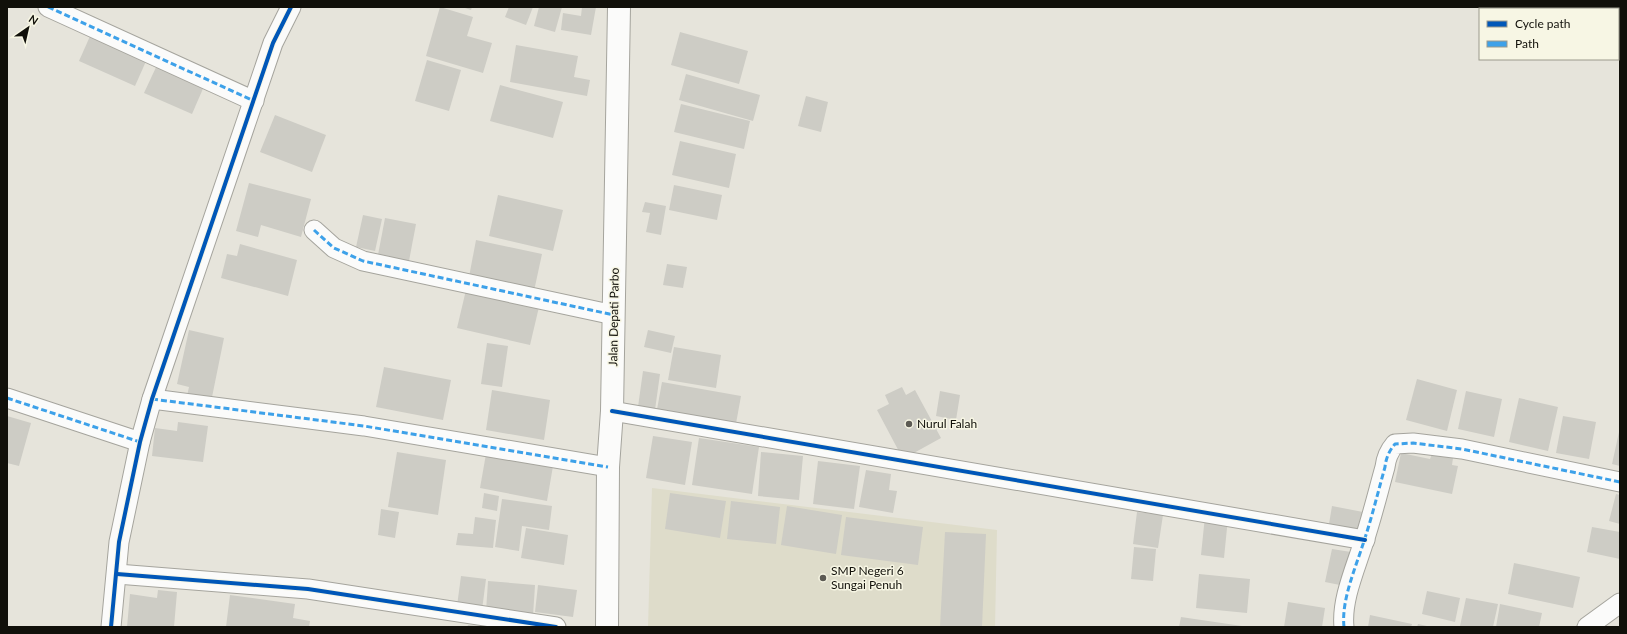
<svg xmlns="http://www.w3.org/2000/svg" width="1627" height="634" viewBox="0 0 1627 634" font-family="Lato,sans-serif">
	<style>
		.built { fill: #dedcca }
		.building { fill: #cdccc5 }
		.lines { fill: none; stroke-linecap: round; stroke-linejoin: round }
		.minor-casing { stroke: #a5a49d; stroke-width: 21 }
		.primary-casing { stroke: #a5a49d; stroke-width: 24 }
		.minor { stroke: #fbfbfa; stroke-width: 19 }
		.primary { stroke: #fbfbfa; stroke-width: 22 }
		.quiet { stroke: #3da1e9; stroke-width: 3; stroke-dasharray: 6 3; stroke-linecap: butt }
		.cycleway-casing { stroke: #f7f6e4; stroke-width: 6 }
		.cycleway { stroke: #0057b8; stroke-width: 4 }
		.poi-dot { fill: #5c5a53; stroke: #f7f6e4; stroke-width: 1.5 }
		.labels { text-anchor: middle; stroke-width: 3; stroke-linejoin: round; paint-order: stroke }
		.street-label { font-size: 12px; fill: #11100a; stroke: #f7f6e4 }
		.poi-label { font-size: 12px; fill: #11100a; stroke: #f7f6e4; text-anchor: start }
	</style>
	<rect width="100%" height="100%" fill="#e6e4db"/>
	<!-- built -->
	<path class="built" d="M652,488L997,530L995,627H648Z"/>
	<!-- building -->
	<g class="building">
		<path d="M440,7L473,17L467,36L492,43L483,73L426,56Z"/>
		<path d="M462,7H472L471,10Z"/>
		<path d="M509,7H533L526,25L505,17Z"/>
		<path d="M539,7H562L555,32L534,26Z"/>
		<path d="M582,7H596L591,35L561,30L563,13L581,16Z"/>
		<path d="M680,32L748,51L739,84L671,65Z"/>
		<path d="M91,34L147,59L135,86L79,61Z"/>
		<path d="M516,45L578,56L574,77L590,80L587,96L510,82Z"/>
		<path d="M427,60L461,70L449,111L415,101Z"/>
		<path d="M158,63L205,84L192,114L144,93Z"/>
		<path d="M686,74L760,95L753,121L679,100Z"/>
		<path d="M500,85L563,102L553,138L490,121Z"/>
		<path d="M806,96L828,102L821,132L798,126Z"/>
		<path d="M681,104L750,121L744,149L674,132Z"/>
		<path d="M275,115L326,135L312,172L260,152Z"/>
		<path d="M680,141L736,154L729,188L672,175Z"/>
		<path d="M249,183L311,199L301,237L261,225L258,237L236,231Z"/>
		<path d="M674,185L722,195L717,220L669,210Z"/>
		<path d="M498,195L563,210L553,251L489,236Z"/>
		<path d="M645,202L666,206L661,235L646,232L650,213L642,212Z"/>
		<path d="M363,215L382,219L375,251L356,247Z"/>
		<path d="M385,218L416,224L409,261L378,255Z"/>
		<path d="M476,240L542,254L534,291L469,277Z"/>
		<path d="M240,244L297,260L288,296L221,278L227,254L237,256Z"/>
		<path d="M667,264L687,267L683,288L663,285Z"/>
		<path d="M466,290L539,307L530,345L457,328Z"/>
		<path d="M189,330L224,338L211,402L187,396L189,387L177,384Z"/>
		<path d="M648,330L675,336L671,353L644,347Z"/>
		<path d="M487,343L508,346L502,387L481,384Z"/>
		<path d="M674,347L721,355L716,388L668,380Z"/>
		<path d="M384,367L451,380L443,420L376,407Z"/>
		<path d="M643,371L660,374L654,417L637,414Z"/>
		<path d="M1417,379L1457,390L1447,431L1406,420Z"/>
		<path d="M662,382L741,396L735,429L656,415Z"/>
		<path d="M902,387L906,395L915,390L941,438L903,459L877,410L889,404L885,395Z"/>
		<path d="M492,390L550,400L544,440L486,430Z"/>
		<path d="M940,391L960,395L956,420L936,416Z"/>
		<path d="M1466,391L1502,399L1494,437L1458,429Z"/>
		<path d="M1519,398L1558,407L1548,451L1509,442Z"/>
		<path d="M7,416L31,423L19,466L7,463Z"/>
		<path d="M1563,416L1596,422L1589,459L1556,453Z"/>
		<path d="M178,422L208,426L203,462L152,456L155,428L177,431Z"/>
		<path d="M1619,432H1620V466L1612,464Z"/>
		<path d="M653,436L692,442L685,485L646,478Z"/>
		<path d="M699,438L759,447L752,494L692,485Z"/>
		<path d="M397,452L446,460L438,515L388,507Z"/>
		<path d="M761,452L803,456L799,500L758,496Z"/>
		<path d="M1401,453L1430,459L1432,454L1453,458L1452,465L1458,466L1452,494L1395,482Z"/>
		<path d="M486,454L553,466L547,501L480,488Z"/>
		<path d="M818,461L860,466L854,509L813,504Z"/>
		<path d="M866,470L891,474L889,490L897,491L893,513L859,507Z"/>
		<path d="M484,493L499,496L497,511L482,508Z"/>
		<path d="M670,493L726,501L720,538L665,529Z"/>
		<path d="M1616,494L1620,495V524L1609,521Z"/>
		<path d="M502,499L552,506L549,530L522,526L519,551L495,547Z"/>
		<path d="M731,501L780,507L776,544L727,539Z"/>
		<path d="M787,506L842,515L836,554L781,545Z"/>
		<path d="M1332,506L1363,512L1359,535L1328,530Z"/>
		<path d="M381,509L399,512L395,538L378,535Z"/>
		<path d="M1137,512L1163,515L1158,548L1133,544Z"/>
		<path d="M1205,516L1228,518L1224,558L1201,555Z"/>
		<path d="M475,517L496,520L493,548L456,545L458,533L473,534Z"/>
		<path d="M846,517L923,527L918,565L841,555Z"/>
		<path d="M1592,527L1620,532V559L1587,552Z"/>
		<path d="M526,528L568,535L564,565L521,558Z"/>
		<path d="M945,532L986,534L982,627H940Z"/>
		<path d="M1134,547L1156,549L1153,581L1131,579Z"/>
		<path d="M1332,549L1351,552L1345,586L1325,582Z"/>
		<path d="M1514,563L1580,577L1573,608L1508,594Z"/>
		<path d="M1199,574L1250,579L1247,613L1196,608Z"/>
		<path d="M461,576L486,579L482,610L457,606Z"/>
		<path d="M488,581L535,585L533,616L486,612Z"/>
		<path d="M538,585L577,590L573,617L535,612Z"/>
		<path d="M158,590L177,592L174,627H127L130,594L157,598Z"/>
		<path d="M1427,591L1460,598L1455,622L1422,614Z"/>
		<path d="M230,595L295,604L293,618L310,621L309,627H226Z"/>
		<path d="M1466,598L1498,604L1493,627L1460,626Z"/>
		<path d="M1288,602L1325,608L1322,627H1284Z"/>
		<path d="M1500,604L1542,613L1539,627H1496Z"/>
		<path d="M1370,615L1412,624L1411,627H1368Z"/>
		<path d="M1181,617L1242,626L1241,627H1179Z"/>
		<path d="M1418,624L1427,626V627H1417Z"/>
		<path d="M468,625L479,626V627H467Z"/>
	</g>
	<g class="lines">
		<!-- minor casing -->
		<g class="minor-casing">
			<g id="minor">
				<path d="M48,7L254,101"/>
				<path d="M314,230L334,248L363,261L614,315"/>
				<path d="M7,398L140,442"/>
				<path d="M152,399L364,426L608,467"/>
				<path d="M612,411L1365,540"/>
				<path d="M117,574L308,589L556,627"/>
				<path d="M111,627L119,542L140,442L152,399L273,43L291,7"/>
				<path d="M1344,627C1341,600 1356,567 1364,541C1372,517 1378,492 1385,467C1386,458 1389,451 1395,444L1413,443L1462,449L1620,482"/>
				<path d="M1587,627L1620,603"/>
			</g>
		</g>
		<!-- primary casing -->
		<g class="primary-casing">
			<path id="primary" d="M607,627L608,467L612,411L619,7"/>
		</g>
		<!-- minor -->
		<use href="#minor" class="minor"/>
		<!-- primary -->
		<use href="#primary" class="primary"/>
		<!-- quiet -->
		<g class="quiet">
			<path d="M48,7L254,101"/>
			<path d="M314,230L334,248L363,261L614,315"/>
			<path d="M7,398L140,442"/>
			<path d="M152,399L364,426L608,467"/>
			<path d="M1344,627C1341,600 1356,567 1364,541C1372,517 1378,492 1385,467C1386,458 1389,451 1395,444L1413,443L1462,449L1620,482"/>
		</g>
		<!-- cycleway casing -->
		<g class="cycleway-casing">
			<g id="cycleway">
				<path d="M612,411L1365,540"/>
				<path d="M117,574L308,589L556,627"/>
				<path d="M111,627L119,542L140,442L152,399L273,43L291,7"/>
			</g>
		</g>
		<!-- cycleway -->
		<use href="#cycleway" class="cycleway"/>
	</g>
	<!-- markers -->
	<g class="poi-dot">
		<circle cx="909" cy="424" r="4"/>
		<circle cx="823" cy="578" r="4"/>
	</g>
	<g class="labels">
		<!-- street labels -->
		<g class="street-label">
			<text transform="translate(614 317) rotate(-89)" y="4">Jalan Depati Parbo</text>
		</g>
		<!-- poi labels -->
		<g class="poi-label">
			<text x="917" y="428">Nurul Falah</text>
			<text x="831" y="575">SMP Negeri 6<tspan x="831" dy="14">Sungai Penuh</tspan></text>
		</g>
	</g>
	<!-- border -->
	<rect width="1627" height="634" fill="none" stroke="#11100a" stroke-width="16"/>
	<!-- legend -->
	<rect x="1479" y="8" width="140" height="52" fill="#f7f6e4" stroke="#9b9a8d"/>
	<rect x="1487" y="21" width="20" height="6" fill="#0057b8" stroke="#9b9a8d"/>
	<text x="1515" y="28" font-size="12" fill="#11100a">Cycle path</text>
	<rect x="1487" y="41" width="20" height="6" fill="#3da1e9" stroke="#9b9a8d"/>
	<text x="1515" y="48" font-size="12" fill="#11100a">Path</text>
	<!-- north arrow -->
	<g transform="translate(28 28) rotate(34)" stroke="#f7f6e4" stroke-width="3" paint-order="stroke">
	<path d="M0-3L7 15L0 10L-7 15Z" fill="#11100a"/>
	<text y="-6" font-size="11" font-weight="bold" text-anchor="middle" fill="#11100a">N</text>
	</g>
</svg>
